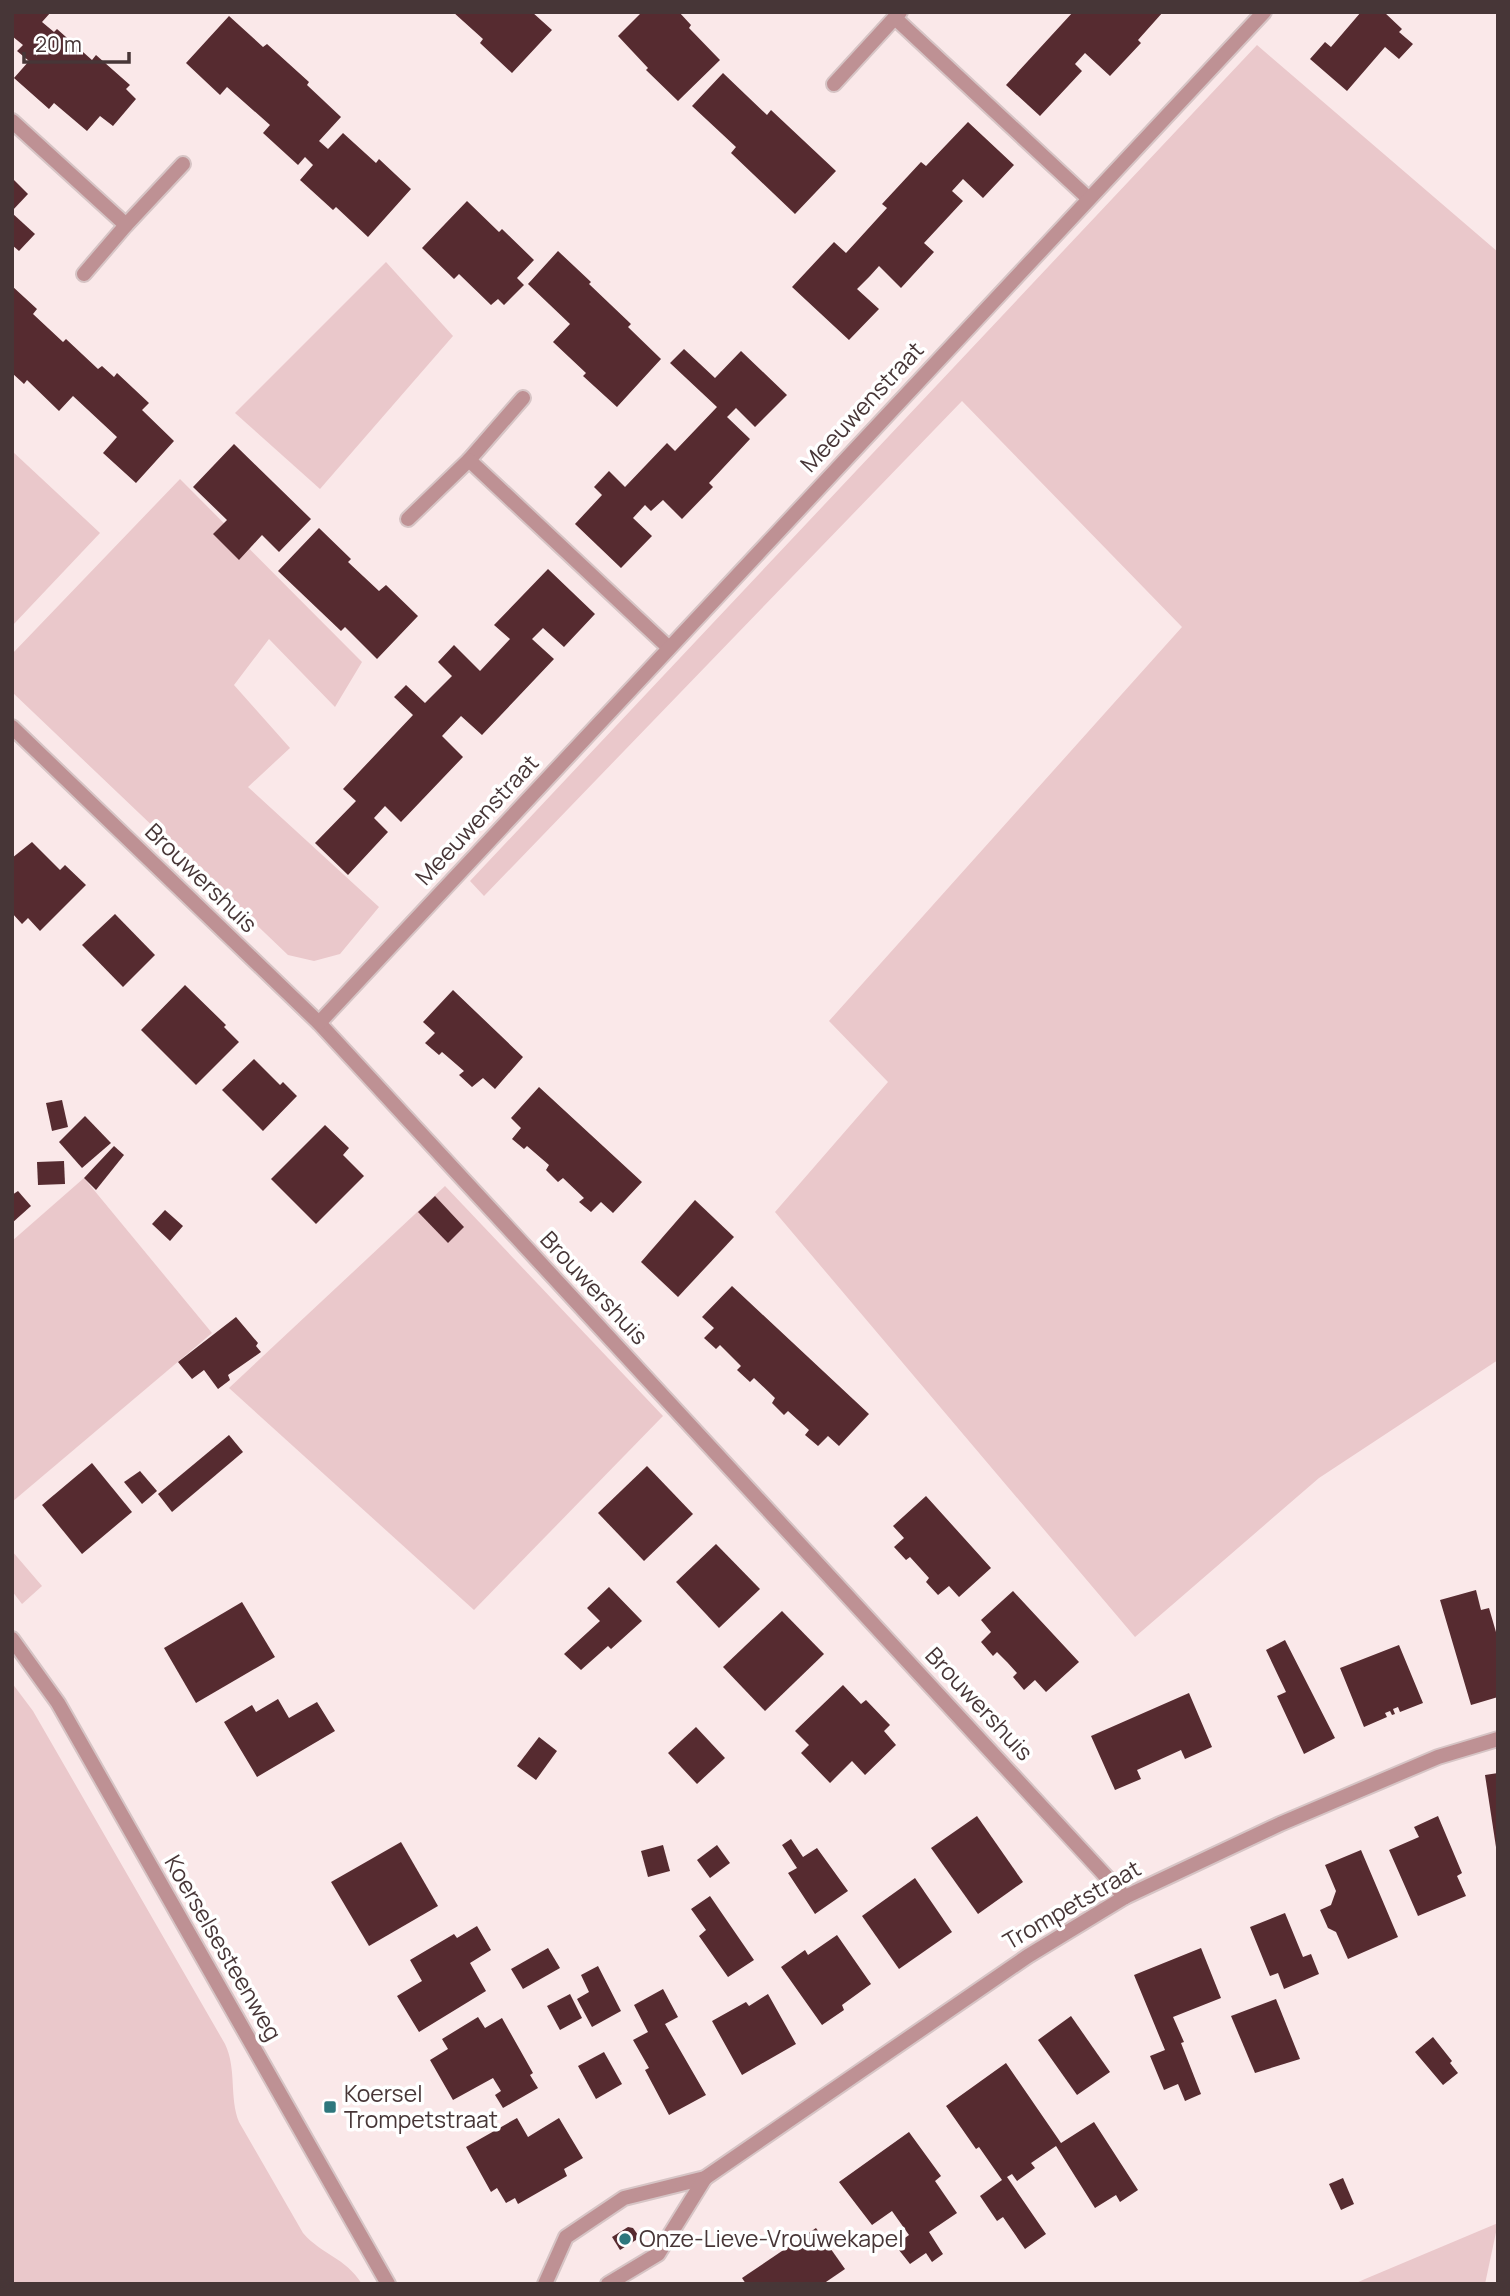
<svg xmlns="http://www.w3.org/2000/svg" width="1510" height="2296" viewBox="0 0 1510 2296" font-family="Manrope,sans-serif">
	<style>
		.green { fill: #eac8cb }
		.building { fill: #562b30 }
		.lines { fill: none; stroke-linecap: round; stroke-linejoin: round }
		.minor-casing { stroke: #d6c4c5; stroke-width: 18 }
		.tertiary-casing { stroke: #d6c4c5; stroke-width: 18 }
		.minor { stroke: #be9194; stroke-width: 14 }
		.tertiary { stroke: #be9194; stroke-width: 14 }
		.poi-dot { fill: #2e777d; stroke: #fff; stroke-width: 2.5 }
		.labels { text-anchor: middle; stroke-width: 7; stroke-linejoin: round; paint-order: stroke }
		.street-label { font-size: 23px; fill: #473637; stroke: #fff }
		.poi-label { font-size: 23px; fill: #473637; stroke: #fff; text-anchor: start }
	</style>
	<rect width="100%" height="100%" fill="#fae8e9"/>
	<!-- green -->
	<g class="green">
		<path d="M1257,45L1498,252V1360L1319,1478L1135,1637L775,1212L888,1082L829,1021L1182,627L962,401L484,896L470,881Z"/>
		<path d="M386,262L453,336L320,489L235,413Z"/>
		<path d="M12,451L100,533L12,626Z"/>
		<path d="M180,479L362,662L335,707L269,639L234,685L290,748L248,787L379,907L340,954L314,961L288,955L12,692V654Z"/>
		<path d="M84,1178L212,1333L12,1502V1241Z"/>
		<path d="M445,1186L663,1416L474,1610L229,1388Z"/>
		<path d="M12,1551L42,1586L22,1604L12,1591Z"/>
		<path d="M12,1683L33,1711L225,2044C237,2069 229,2097 239,2122L303,2233C322,2255 345,2257 362,2284H12Z"/>
		<path d="M1498,2223L1485,2284H1354L1365,2279Z"/>
	</g>
	<!-- building -->
	<g class="building">
		<path d="M12,12H51L42,22L54,32L57,29L92,60L96,55L130,85L126,89L136,99L113,126L100,116L87,131L54,103L49,109L14,78L29,61L17,51L23,45L12,36Z"/>
		<path d="M453,12H532L552,30L512,73L480,43L483,39Z"/>
		<path d="M642,12H679L691,25L689,28L720,60L678,101L646,70L648,68L618,36Z"/>
		<path d="M1073,12H1163L1138,40L1141,43L1110,76L1085,53L1075,64L1082,71L1040,116L1006,85Z"/>
		<path d="M1361,12H1384L1402,29L1399,32L1413,44L1399,59L1385,47L1347,91L1310,59L1325,42L1331,47Z"/>
		<path d="M229,16L263,47L267,44L309,82L307,85L341,117L319,141L328,149L343,133L376,163L379,159L411,189L368,237L336,207L333,210L300,180L313,165L305,157L298,165L263,133L270,125L227,87L220,95L186,63Z"/>
		<path d="M723,73L767,115L771,110L836,171L795,214L731,153L736,147L692,106Z"/>
		<path d="M968,122L1014,165L983,198L963,179L952,191L963,201L924,243L934,252L901,288L879,266L870,276L857,289L879,309L849,340L792,287L834,242L846,253L887,208L882,204L921,162L926,166Z"/>
		<path d="M12,178L28,194L12,211Z"/>
		<path d="M467,201L499,232L502,229L534,260L517,278L524,285L504,305L498,299L491,305L459,274L454,279L422,248Z"/>
		<path d="M12,213L35,234L19,251L12,245Z"/>
		<path d="M558,251L591,282L589,284L631,324L628,327L661,359L617,407L583,376L586,373L553,342L570,324L528,284Z"/>
		<path d="M12,286L37,309L33,314L63,342L66,339L98,369L102,366L114,377L117,373L149,403L142,410L174,441L136,483L103,453L117,437L73,396L59,411L27,380L24,384L12,373Z"/>
		<path d="M684,349L715,378L741,351L787,395L755,427L736,408L727,417L750,439L709,483L713,487L682,519L663,500L651,511L645,505L633,518L652,536L621,568L575,524L602,495L594,487L609,471L625,487L667,443L675,451L717,407L670,363Z"/>
		<path d="M234,444L311,519L279,552L262,535L239,560L213,534L227,520L193,487Z"/>
		<path d="M319,528L351,559L348,562L379,591L386,585L418,616L377,659L345,627L341,631L278,571Z"/>
		<path d="M548,569L595,614L564,647L543,628L532,639L554,659L482,735L461,716L442,736L463,757L401,822L385,806L374,818L388,832L348,875L315,843L356,801L343,789L413,715L394,697L406,685L425,703L452,676L438,662L454,645L480,671L510,639L494,625Z"/>
		<path d="M32,842L60,870L65,865L86,885L40,931L28,918L22,924L12,913V858Z"/>
		<path d="M115,914L155,955L123,987L82,945Z"/>
		<path d="M185,985L226,1025L224,1027L239,1042L196,1085L141,1030Z"/>
		<path d="M453,990L523,1057L495,1089L483,1078L472,1087L459,1075L464,1071L442,1052L439,1055L425,1043L435,1033L423,1022Z"/>
		<path d="M254,1059L280,1085L283,1082L297,1096L263,1131L222,1090Z"/>
		<path d="M539,1087L642,1182L613,1213L601,1202L591,1212L579,1202L584,1198L563,1178L558,1182L546,1170L549,1165L527,1146L524,1149L512,1139L521,1128L511,1118Z"/>
		<path d="M62,1100L68,1127L52,1131L46,1103Z"/>
		<path d="M85,1116L111,1143L82,1168L59,1142Z"/>
		<path d="M325,1125L349,1148L343,1155L364,1176L316,1224L271,1179Z"/>
		<path d="M114,1146L124,1155L96,1190L84,1178Z"/>
		<path d="M64,1161L65,1184L38,1185L37,1162Z"/>
		<path d="M18,1191L31,1206L12,1223V1195Z"/>
		<path d="M435,1196L464,1227L448,1243L418,1212Z"/>
		<path d="M695,1200L734,1237L678,1297L641,1262Z"/>
		<path d="M165,1210L183,1226L170,1241L152,1224Z"/>
		<path d="M732,1286L869,1414L839,1446L828,1436L818,1446L805,1435L809,1430L788,1411L784,1415L772,1403L775,1398L754,1378L750,1382L737,1370L741,1366L720,1345L716,1349L704,1338L714,1328L702,1317Z"/>
		<path d="M236,1317L258,1343L256,1346L261,1352L228,1375L230,1380L218,1389L204,1370L192,1379L178,1362Z"/>
		<path d="M229,1435L243,1452L172,1512L158,1494Z"/>
		<path d="M92,1463L132,1512L82,1554L42,1505Z"/>
		<path d="M647,1466L693,1514L644,1561L598,1513Z"/>
		<path d="M140,1471L157,1491L142,1504L124,1482Z"/>
		<path d="M926,1496L991,1568L959,1597L949,1586L938,1595L926,1582L929,1578L920,1568L910,1557L906,1560L894,1547L904,1538L893,1526Z"/>
		<path d="M716,1544L760,1589L719,1628L676,1582Z"/>
		<path d="M609,1587L642,1621L611,1649L608,1646L581,1670L564,1654L600,1621L587,1608Z"/>
		<path d="M1476,1590L1481,1610L1489,1608L1498,1639V1697L1471,1705L1440,1600Z"/>
		<path d="M1013,1591L1079,1662L1046,1692L1035,1680L1024,1690L1013,1677L1017,1673L1007,1662L997,1652L993,1656L981,1642L991,1632L981,1620Z"/>
		<path d="M242,1602L275,1657L196,1703L164,1648Z"/>
		<path d="M782,1611L824,1654L765,1711L723,1667Z"/>
		<path d="M1285,1640L1335,1738L1304,1754L1277,1696L1286,1692L1266,1650Z"/>
		<path d="M1399,1645L1423,1703L1400,1712L1398,1707L1393,1709L1395,1714L1392,1715L1390,1711L1385,1713L1387,1717L1364,1727L1340,1668Z"/>
		<path d="M843,1685L861,1704L866,1700L890,1725L884,1731L896,1745L865,1775L852,1761L830,1783L801,1753L809,1745L795,1731Z"/>
		<path d="M1189,1693L1212,1747L1185,1759L1181,1750L1137,1770L1141,1779L1115,1790L1091,1736Z"/>
		<path d="M278,1699L289,1718L317,1702L335,1731L257,1777L224,1722L252,1705L256,1712Z"/>
		<path d="M696,1727L725,1758L697,1784L668,1753Z"/>
		<path d="M539,1737L557,1751L536,1780L517,1766Z"/>
		<path d="M1498,1773V1847H1496L1485,1775Z"/>
		<path d="M977,1816L1023,1882L978,1914L931,1848Z"/>
		<path d="M1438,1816L1462,1873L1457,1876L1466,1896L1418,1916L1389,1850L1419,1837L1414,1827Z"/>
		<path d="M791,1839L803,1857L817,1848L848,1891L815,1914L788,1873L797,1868L782,1845Z"/>
		<path d="M401,1842L438,1906L369,1946L331,1882Z"/>
		<path d="M663,1845L670,1871L648,1877L641,1851Z"/>
		<path d="M717,1845L730,1863L710,1878L697,1860Z"/>
		<path d="M1361,1850L1398,1937L1348,1959L1336,1932L1328,1928L1320,1910L1331,1905L1336,1891L1325,1865Z"/>
		<path d="M915,1878L952,1932L899,1969L862,1916Z"/>
		<path d="M710,1896L754,1960L728,1977L699,1936L706,1930L691,1909Z"/>
		<path d="M1285,1913L1303,1957L1311,1954L1319,1974L1284,1989L1278,1973L1270,1976L1250,1927Z"/>
		<path d="M477,1926L491,1950L470,1963L486,1991L419,2032L397,1996L422,1981L410,1960L454,1934L457,1938Z"/>
		<path d="M837,1935L871,1984L842,2005L844,2010L822,2025L781,1967L805,1950L808,1955Z"/>
		<path d="M548,1948L560,1968L523,1989L511,1969Z"/>
		<path d="M1201,1948L1221,1998L1173,2017L1184,2042L1181,2043L1201,2094L1185,2101L1178,2084L1164,2090L1150,2056L1165,2050L1134,1975Z"/>
		<path d="M598,1966L621,2011L592,2027L577,1999L589,1992L581,1975Z"/>
		<path d="M663,1989L678,2017L665,2024L706,2095L669,2115L645,2070L649,2068L633,2040L648,2032L634,2005Z"/>
		<path d="M570,1994L582,2018L560,2030L547,2006Z"/>
		<path d="M768,1994L796,2044L742,2075L712,2021L746,2002L749,2006Z"/>
		<path d="M1276,1999L1300,2059L1255,2073L1231,2016Z"/>
		<path d="M1071,2016L1110,2072L1077,2095L1038,2040Z"/>
		<path d="M478,2017L485,2028L502,2018L533,2073L530,2075L538,2088L503,2108L495,2095L501,2091L493,2078L453,2100L430,2060L448,2049L442,2039Z"/>
		<path d="M1433,2037L1452,2061L1450,2063L1458,2073L1443,2085L1415,2052Z"/>
		<path d="M604,2052L622,2084L596,2099L578,2066Z"/>
		<path d="M1006,2063L1061,2143L1094,2122L1138,2190L1120,2202L1116,2195L1095,2208L1056,2146L1031,2163L1035,2168L1017,2181L1012,2174L1007,2177L1046,2234L1025,2249L1003,2217L997,2221L980,2196L1002,2180L979,2147L976,2149L946,2106Z"/>
		<path d="M517,2118L528,2137L559,2118L583,2158L564,2169L567,2176L518,2204L515,2198L506,2203L497,2188L491,2192L466,2147Z"/>
		<path d="M909,2132L941,2176L935,2181L957,2213L929,2232L943,2254L932,2262L926,2253L910,2264L895,2245L909,2235L892,2211L872,2225L839,2182Z"/>
		<path d="M1343,2178L1354,2204L1341,2210L1329,2184Z"/>
		<path d="M628,2227L633,2228L638,2235L636,2240L620,2250L612,2237Z"/>
		<path d="M816,2228L845,2269L823,2284H746L742,2278Z"/>
	</g>
	<g class="lines">
		<!-- minor casing -->
		<g class="minor-casing">
			<g id="minor">
				<path d="M895,18L1088,198"/>
				<path d="M834,84L900,12"/>
				<path d="M12,121L126,225"/>
				<path d="M84,274L126,225L183,164"/>
				<path d="M469,460L523,398"/>
				<path d="M408,519L469,460L668,647"/>
				<path d="M12,727L319,1023L1125,1897"/>
				<path d="M319,1023L1264,12"/>
				<path d="M545,2284L566,2237L624,2198L705,2178L1028,1956L1125,1897L1280,1824L1438,1757L1498,1739"/>
				<path d="M608,2284L658,2254L705,2178"/>
			</g>
		</g>
		<!-- tertiary casing -->
		<g class="tertiary-casing">
			<path id="tertiary" d="M12,1639L58,1703L388,2284"/>
		</g>
		<!-- minor -->
		<use href="#minor" class="minor"/>
		<!-- tertiary -->
		<use href="#tertiary" class="tertiary"/>
	</g>
	<!-- markers -->
	<g class="poi-dot">
		<rect x="323" y="2100" width="14" height="14" rx="3.5"/>
		<circle cx="625" cy="2239" r="7"/>
	</g>
	<g class="labels">
		<!-- street labels -->
		<g class="street-label">
			<text transform="translate(862 407) rotate(-47)" y="8">Meeuwenstraat</text>
			<text transform="translate(477 820) rotate(-47)" y="8">Meeuwenstraat</text>
			<text transform="translate(201 878) rotate(44)" y="8">Brouwershuis</text>
			<text transform="translate(594 1288) rotate(47)" y="8">Brouwershuis</text>
			<text transform="translate(979 1704) rotate(47)" y="8">Brouwershuis</text>
			<text transform="translate(1072 1905) rotate(-30)" y="8">Trompetstraat</text>
			<text transform="translate(223 1948) rotate(60)" y="8">Koerselsesteenweg</text>
		</g>
		<!-- poi labels -->
		<g class="poi-label">
			<text x="344" y="2102">Koersel<tspan x="344" dy="26">Trompetstraat</tspan></text>
			<text x="639" y="2247">Onze-Lieve-Vrouwekapel</text>
		</g>
	</g>
	<!-- border -->
	<rect width="1510" height="2296" fill="none" stroke="#473637" stroke-width="28"/>
	<!-- scale -->
	<path d="M24 52v10h105v-10" fill="none" stroke="#473637" stroke-width="3.5"/>
	<text x="35" y="52" font-size="21" fill="#473637" stroke="#ffffff" stroke-width="5" paint-order="stroke">20 m</text>
</svg>
